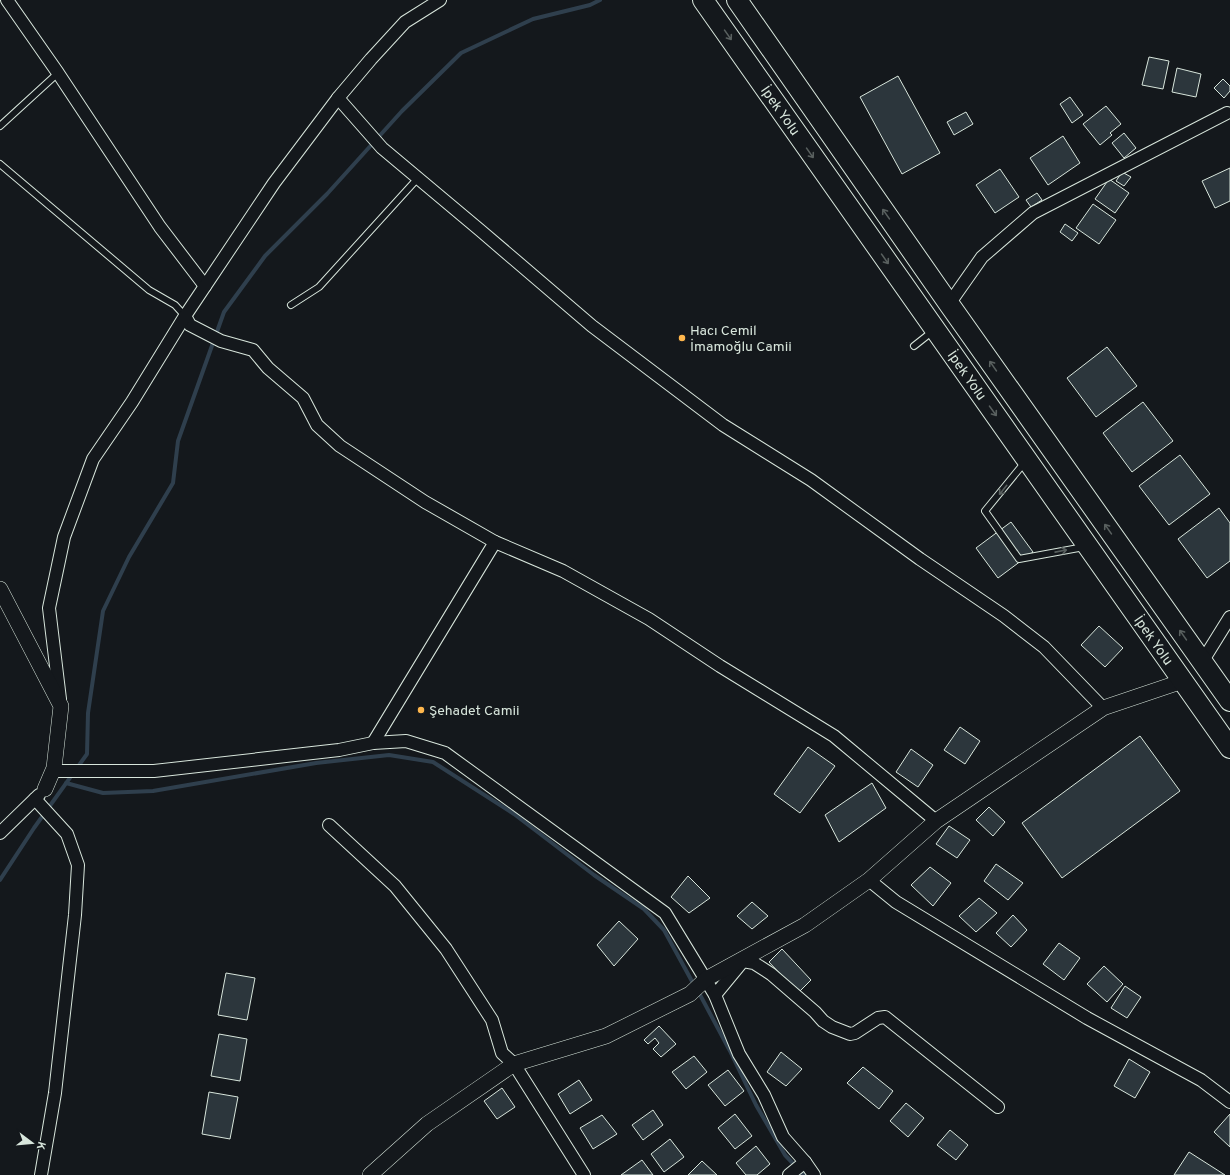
<svg xmlns="http://www.w3.org/2000/svg" width="1230" height="1175" viewBox="0 0 1230 1175" font-family="Overpass,sans-serif">
	<style>
		.lines { fill: none; stroke-linecap: round; stroke-linejoin: round }
		.stream { stroke: #2f3f4d; stroke-width: 4 }
		.building { fill: #2c363c; stroke: #d8e6dc }
		.service-casing { stroke: #d8e6dc; stroke-width: 8 }
		.minor-casing { stroke: #d8e6dc; stroke-width: 14 }
		.tertiary-casing { stroke: #d8e6dc; stroke-width: 16 }
		.trunk-casing { stroke: #d8e6dc; stroke-width: 22 }
		.service { stroke: #14181c; stroke-width: 6 }
		.minor { stroke: #14181c; stroke-width: 12 }
		.tertiary { stroke: #14181c; stroke-width: 15 }
		.trunk { stroke: #14181c; stroke-width: 20 }
		.oneway { stroke: #59605f }
		.poi-dot { fill: #ffb74d; stroke: #14181c; stroke-width: 1.5 }
		.labels { text-anchor: middle; stroke-width: 3; stroke-linejoin: round; paint-order: stroke }
		.street-label { font-size: 14px; fill: #d8e6dc; stroke: #14181c }
		.poi-label { font-size: 14px; fill: #d8e6dc; stroke: #14181c; text-anchor: start }
	</style>
	<rect width="100%" height="100%" fill="#14181c"/>
	<g class="lines">
		<!-- stream -->
		<g class="stream">
			<path d="M66,783L103,793L153,791L316,763L389,755L433,762L514,814L594,875L644,909L664,930L694,985"/>
			<path d="M0,880L34,828L87,754L88,713L103,611L129,557L173,483L178,441L224,312L265,256L327,194L402,111L461,53L533,19L590,5L600,0"/>
			<path d="M698,991L730,1051L756,1105L785,1155L804,1175"/>
		</g>
	</g>
	<!-- building -->
	<g class="building">
		<path d="M1149,57L1169,61L1163,89L1142,85Z"/>
		<path d="M1177,68L1201,74L1196,97L1172,92Z"/>
		<path d="M898,76L940,153L902,174L860,97Z"/>
		<path d="M1223,79L1230,86V91L1224,98L1214,88Z"/>
		<path d="M1070,97L1083,115L1072,123L1060,104Z"/>
		<path d="M1106,106L1121,124L1110,133L1112,135L1100,145L1083,124Z"/>
		<path d="M966,112L973,124L954,135L947,122Z"/>
		<path d="M1124,133L1136,148L1124,158L1112,143Z"/>
		<path d="M1063,136L1080,163L1048,185L1030,158Z"/>
		<path d="M1230,168V201L1215,208L1202,181Z"/>
		<path d="M1000,169L1019,197L995,213L976,185Z"/>
		<path d="M1122,172L1131,177L1124,186L1116,181Z"/>
		<path d="M1109,179L1129,193L1115,213L1095,199Z"/>
		<path d="M1037,193L1042,200L1031,207L1026,200Z"/>
		<path d="M1093,204L1116,220L1099,244L1076,228Z"/>
		<path d="M1065,224L1078,233L1072,241L1060,232Z"/>
		<path d="M1107,347L1137,386L1096,417L1067,378Z"/>
		<path d="M1143,402L1173,441L1132,472L1103,433Z"/>
		<path d="M1180,455L1210,494L1169,525L1139,486Z"/>
		<path d="M1219,508L1230,523V561L1207,578L1178,539Z"/>
		<path d="M1011,522L1033,552L998,578L976,548Z"/>
		<path d="M1099,626L1123,648L1105,667L1081,645Z"/>
		<path d="M960,727L980,741L965,764L944,750Z"/>
		<path d="M1140,736L1180,791L1062,878L1022,823Z"/>
		<path d="M808,747L835,766L800,813L774,794Z"/>
		<path d="M911,749L933,765L918,787L896,772Z"/>
		<path d="M872,783L886,808L839,842L825,815Z"/>
		<path d="M989,807L1005,822L993,836L976,820Z"/>
		<path d="M949,826L970,840L957,858L936,844Z"/>
		<path d="M996,864L1023,883L1008,900L984,881Z"/>
		<path d="M930,867L951,883L933,906L911,885Z"/>
		<path d="M688,876L710,898L689,913L671,897Z"/>
		<path d="M979,898L997,913L976,932L959,916Z"/>
		<path d="M752,902L768,916L752,929L737,916Z"/>
		<path d="M1013,915L1027,930L1011,947L996,933Z"/>
		<path d="M619,921L638,939L614,966L597,945Z"/>
		<path d="M1059,943L1080,958L1064,980L1043,964Z"/>
		<path d="M782,949L811,980L798,993L769,962Z"/>
		<path d="M1104,966L1123,984L1107,1002L1087,984Z"/>
		<path d="M226,973L255,978L247,1020L218,1015Z"/>
		<path d="M1125,986L1141,997L1127,1018L1111,1008Z"/>
		<path d="M659,1026L676,1044L661,1057L653,1049L659,1043L655,1038L648,1044L644,1040Z"/>
		<path d="M219,1034L247,1039L240,1081L211,1076Z"/>
		<path d="M781,1052L802,1069L786,1086L767,1072Z"/>
		<path d="M694,1056L707,1072L686,1089L672,1072Z"/>
		<path d="M1129,1059L1150,1072L1135,1098L1114,1086Z"/>
		<path d="M863,1067L893,1091L879,1109L847,1083Z"/>
		<path d="M728,1070L744,1091L725,1106L708,1085Z"/>
		<path d="M579,1080L592,1100L570,1114L558,1094Z"/>
		<path d="M502,1088L515,1107L497,1119L484,1101Z"/>
		<path d="M209,1092L238,1097L230,1139L202,1134Z"/>
		<path d="M906,1103L924,1118L908,1137L890,1121Z"/>
		<path d="M653,1110L663,1125L643,1140L632,1125Z"/>
		<path d="M735,1114L752,1136L735,1149L718,1128Z"/>
		<path d="M1230,1114V1147L1214,1132Z"/>
		<path d="M602,1115L617,1134L593,1149L580,1128Z"/>
		<path d="M950,1130L968,1145L956,1160L937,1145Z"/>
		<path d="M670,1139L684,1157L664,1172L651,1154Z"/>
		<path d="M756,1146L770,1164L757,1175H746L736,1163Z"/>
		<path d="M1189,1152L1225,1175H1174Z"/>
		<path d="M642,1160L653,1175H621Z"/>
		<path d="M702,1161L717,1175H688Z"/>
	</g>
	<g class="lines">
		<!-- service casing -->
		<g class="service-casing">
			<g id="service">
				<path d="M0,126L58,73"/>
				<path d="M0,164L149,290L175,305L185,316"/>
				<path d="M291,305L319,287L418,178"/>
				<path d="M914,346L933,331"/>
				<path d="M1025,462L985,511L1019,559L1084,547"/>
			</g>
		</g>
		<!-- minor casing -->
		<g class="minor-casing">
			<g id="minor">
				<path d="M7,0L58,73L160,227L205,286"/>
				<path d="M338,98L382,148L481,231L592,326L723,425L811,480L920,559L1004,616L1044,647L1103,708"/>
				<path d="M949,304L982,257L1033,213L1227,113"/>
				<path d="M185,316L190,325L221,341L253,350L268,368L303,398L317,425L340,446L425,502L495,542"/>
				<path d="M1202,662L1230,617"/>
				<path d="M60,699L49,608L64,537L93,459L132,402L185,316L274,183L338,98L371,59L405,22L440,0"/>
				<path d="M373,743L495,542L563,571L649,619L720,666L834,736L936,821"/>
				<path d="M54,768L59,771H154L339,750L373,743L406,741L445,753L665,913L715,995L739,1054L764,1095L783,1137L805,1162L814,1175"/>
				<path d="M35,799L67,834L78,865L75,915L55,1093L41,1175"/>
				<path d="M329,825L395,886L446,949L492,1020L502,1053L514,1064L584,1175"/>
				<path d="M0,833L39,795"/>
				<path d="M869,880L896,902L1087,1018L1201,1080L1230,1102"/>
				<path d="M715,995L743,961L754,963L771,974L815,1012L823,1021L832,1027L850,1034L855,1033L878,1018L885,1017L998,1107"/>
				<path d="M789,1175L805,1162"/>
			</g>
		</g>
		<!-- tertiary casing -->
		<g class="tertiary-casing">
			<g id="tertiary">
				<path d="M0,589L61,706L54,768L45,789"/>
				<path d="M370,1175L427,1124L514,1064L606,1036L690,994L706,979L805,925L869,880L936,821L1103,708L1183,681"/>
			</g>
		</g>
		<!-- trunk casing -->
		<g class="trunk-casing">
			<g id="trunk">
				<path id="s1" d="M703,0L1230,748"/>
				<path d="M737,0L949,304L1230,701"/>
			</g>
		</g>
		<!-- service -->
		<use href="#service" class="service"/>
		<!-- minor -->
		<use href="#minor" class="minor"/>
		<!-- tertiary -->
		<use href="#tertiary" class="tertiary"/>
		<!-- trunk -->
		<use href="#trunk" class="trunk"/>
	</g>
	<!-- one-way arrows -->
	<defs><path id="oneway-shaft" d="M-6 0H5M1.5-3L5.5 0L1.5 3" fill="none" stroke-width="1.6" stroke-linecap="round" stroke-linejoin="round"/></defs>
	<g class="oneway">
		<use href="#oneway-shaft" transform="translate(728 35) rotate(55)"/>
		<use href="#oneway-shaft" transform="translate(810 153) rotate(55)"/>
		<use href="#oneway-shaft" transform="translate(886 214) rotate(-125)"/>
		<use href="#oneway-shaft" transform="translate(885 259) rotate(55)"/>
		<use href="#oneway-shaft" transform="translate(993 366) rotate(-125)"/>
		<use href="#oneway-shaft" transform="translate(993 411) rotate(54)"/>
		<use href="#oneway-shaft" transform="translate(1003 490) rotate(129)"/>
		<use href="#oneway-shaft" transform="translate(1108 529) rotate(-125)"/>
		<use href="#oneway-shaft" transform="translate(1061 551) rotate(-11)"/>
		<use href="#oneway-shaft" transform="translate(1183 635) rotate(-125)"/>
	</g>
	<!-- markers -->
	<g class="poi-dot">
		<circle cx="682" cy="338" r="4"/>
		<circle cx="421" cy="710" r="4"/>
	</g>
	<g class="labels">
		<!-- street labels -->
		<g class="street-label">
			<text dy="5" stroke="none"><textPath href="#s1" startOffset="135">İpek Yolu</textPath></text>
			<text dy="5" stroke="none"><textPath href="#s1" startOffset="459">İpek Yolu</textPath></text>
			<text dy="5" stroke="none"><textPath href="#s1" startOffset="783">İpek Yolu</textPath></text>
		</g>
		<!-- poi labels -->
		<g class="poi-label">
			<text x="690" y="335">Hacı Cemil<tspan x="690" dy="16">İmamoğlu Camii</tspan></text>
			<text x="429" y="715">Şehadet Camii</text>
		</g>
	</g>
	<!-- north arrow -->
	<g transform="translate(32 1143) rotate(106)" stroke="#14181c" stroke-width="3" paint-order="stroke">
	<path d="M0-3L7 15L0 10L-7 15Z" fill="#d8e6dc"/>
	<text y="-6" font-size="11" font-weight="bold" text-anchor="middle" fill="#d8e6dc">K</text>
	</g>
</svg>
